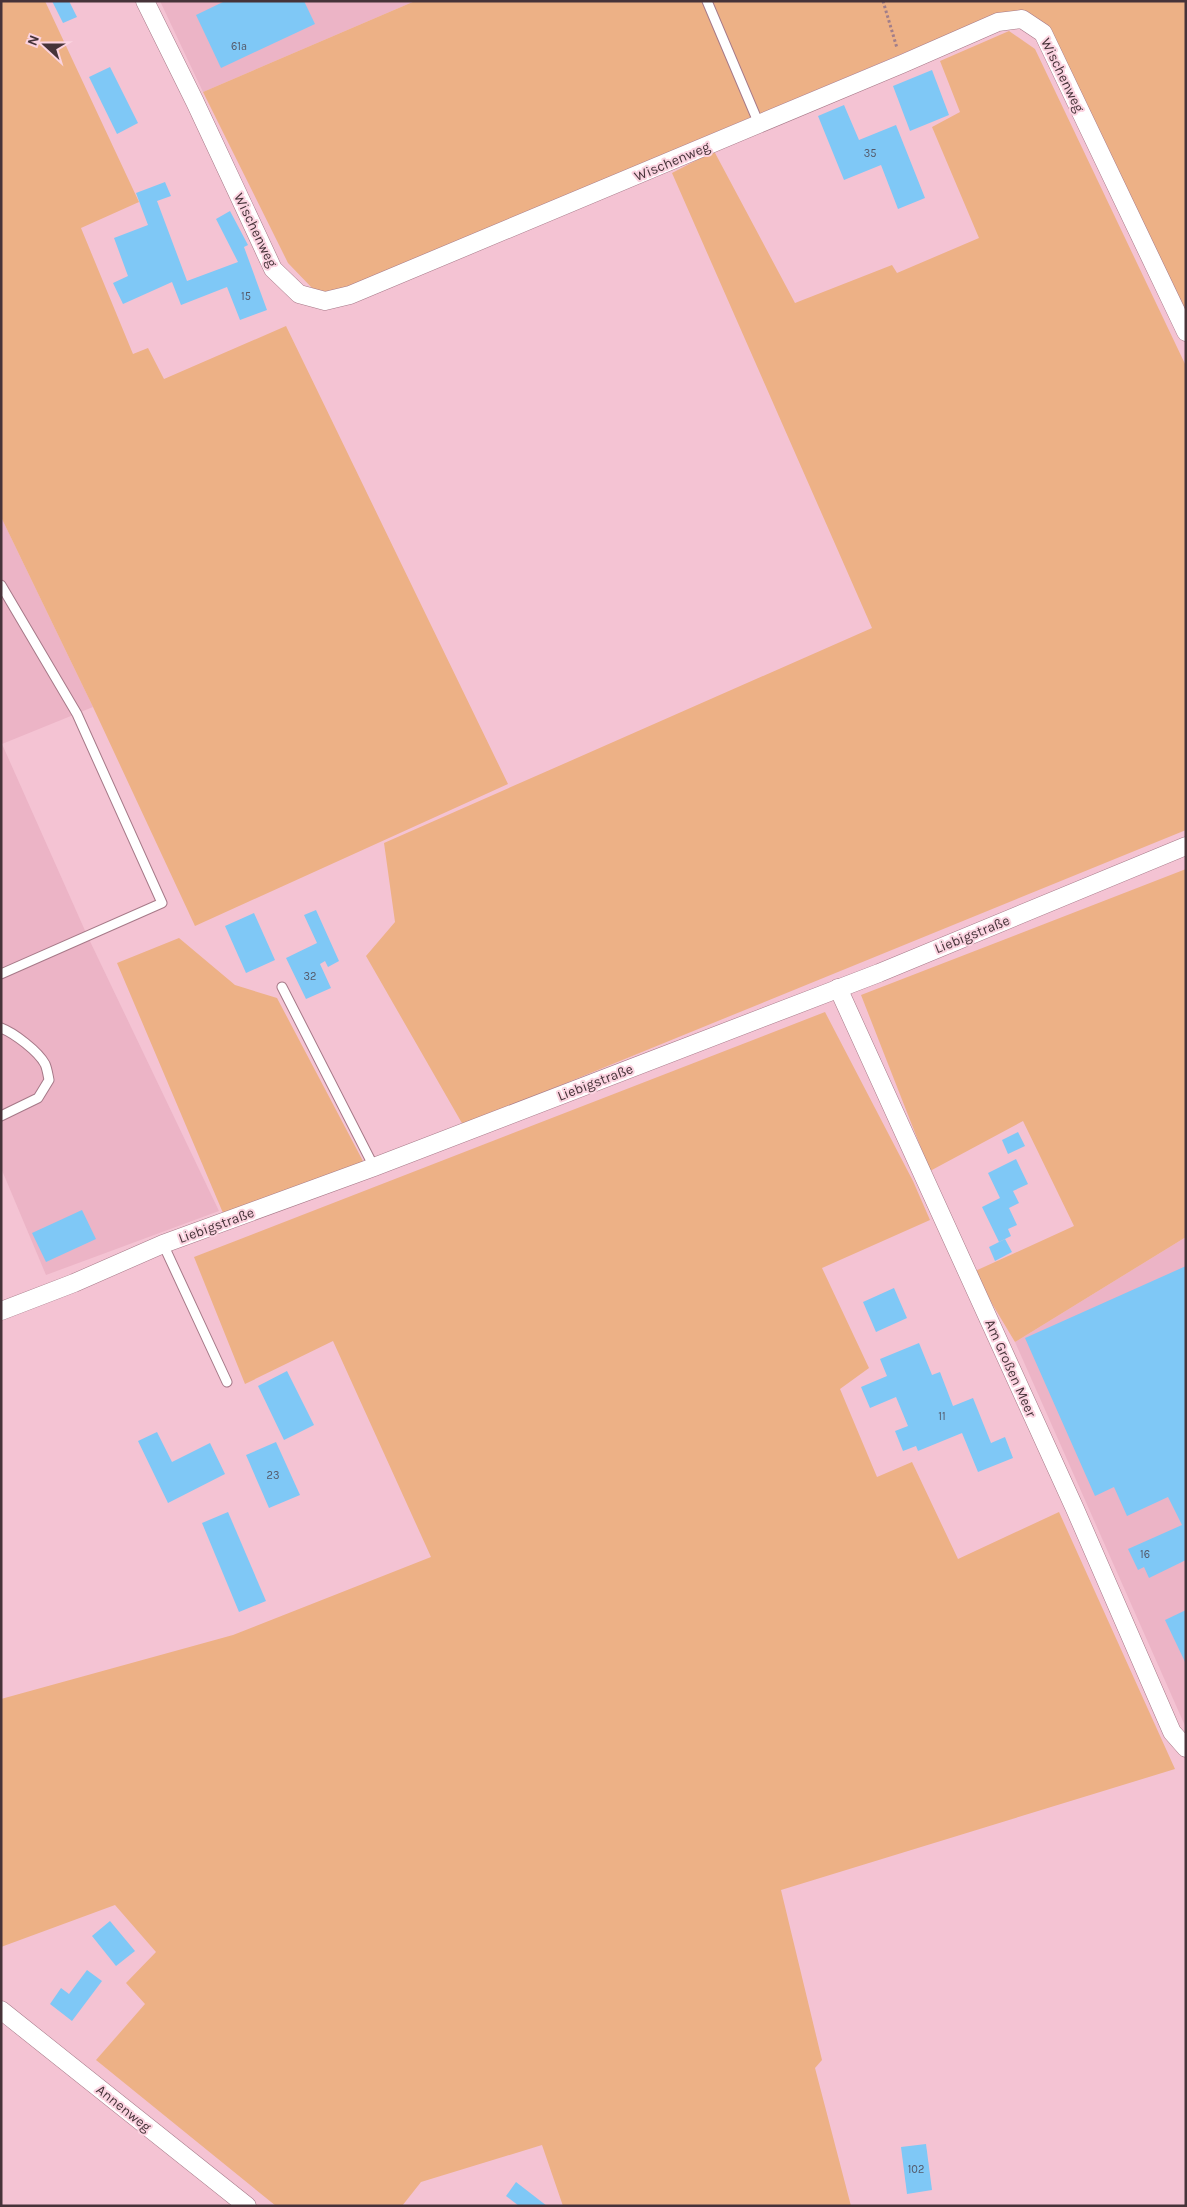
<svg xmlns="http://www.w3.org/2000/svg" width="1187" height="2207" viewBox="0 0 1187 2207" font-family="Karla,sans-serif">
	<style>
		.built { fill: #ecb4c6 }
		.green { fill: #edb186 }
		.building { fill: #7fc8f6 }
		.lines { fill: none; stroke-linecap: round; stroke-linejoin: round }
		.service-casing { stroke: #a67988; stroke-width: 11 }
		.minor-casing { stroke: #a67988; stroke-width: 19 }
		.path { stroke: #a17e8a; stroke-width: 3; stroke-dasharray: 2.5 2.5; stroke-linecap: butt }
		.service { stroke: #fff; stroke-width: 9 }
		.minor { stroke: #fff; stroke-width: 18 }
		.labels { text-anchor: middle; stroke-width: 4; stroke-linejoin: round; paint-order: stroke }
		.number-label { font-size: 11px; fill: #545868 }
		.street-label { font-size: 14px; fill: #463339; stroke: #fbd3e0 }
	</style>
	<rect width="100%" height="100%" fill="#f4c3d3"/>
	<!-- built -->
	<g class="built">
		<path d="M160,1H415L203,92Z"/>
		<path d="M1,517L93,707L2,744L87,935L219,1211L46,1275L1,1168Z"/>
		<path d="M1186,1237V1728L1015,1342Z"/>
	</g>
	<!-- green -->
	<g class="green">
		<path d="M1,1H45L139,202L81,228L133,354L148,348L164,379L286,326L508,784L195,926L93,707L1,517Z"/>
		<path d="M415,1H1186V310L1043,26L1017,11L987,18L331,294L313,289L288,263L203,92Z"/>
		<path d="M1009,31L1035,49L1186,366V830L463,1125L366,956L395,922L384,843L872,628L672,173L714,151L795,303L892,265L897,273L979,238L932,127L960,112L940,61Z"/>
		<path d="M1186,869V1237L1015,1342L973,1272L1074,1226L1023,1121L930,1171L861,995Z"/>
		<path d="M179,938L235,985L277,998L364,1163L223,1213L117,963Z"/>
		<path d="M825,1012L913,1181L930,1220L822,1268L869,1368L840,1389L877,1477L912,1462L958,1559L1059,1512L1175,1769L781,1890L822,2060L815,2068L851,2206H563L542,2145L421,2182L402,2206H276L96,2060L145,2004L126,1983L156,1952L115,1905L1,1947V1699L233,1635L431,1557L333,1341L245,1384L194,1257Z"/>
	</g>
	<!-- building -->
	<g class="building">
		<path d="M52,1H69L77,17L63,23Z"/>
		<path d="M225,1H304L315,24L221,68L196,15Z"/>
		<path d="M110,67L138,123L117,134L89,77Z"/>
		<path d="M932,70L949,115L910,131L893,86Z"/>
		<path d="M844,105L859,140L896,125L925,198L898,209L881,165L844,180L818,116Z"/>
		<path d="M165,182L171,196L157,201L187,281L238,262L216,219L230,211L248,245L244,247L267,310L240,320L227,287L181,305L172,282L123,304L113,283L128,276L114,238L148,225L136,193Z"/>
		<path d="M316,910L339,961L328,967L325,961L320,964L331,988L306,999L286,958L317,943L304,915Z"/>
		<path d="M254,913L275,960L246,973L225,926Z"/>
		<path d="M1018,1132L1025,1146L1008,1154L1002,1140Z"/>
		<path d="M1016,1159L1028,1184L1013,1191L1019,1203L1009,1208L1017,1225L1008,1229L1011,1236L999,1242L982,1207L1000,1198L988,1173Z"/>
		<path d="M82,1210L96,1239L46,1262L32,1233Z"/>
		<path d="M1005,1239L1012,1252L995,1261L989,1247Z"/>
		<path d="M1186,1266V1560L1149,1578L1144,1567L1138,1570L1128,1549L1182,1525L1168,1497L1127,1516L1114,1487L1095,1496L1025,1338Z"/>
		<path d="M894,1288L907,1318L876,1332L863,1302Z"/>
		<path d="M919,1343L932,1375L940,1372L953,1406L973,1398L991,1443L1005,1437L1013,1458L978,1472L962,1433L918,1451L916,1446L903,1451L895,1431L908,1426L896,1397L870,1408L861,1387L887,1376L880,1359Z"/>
		<path d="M287,1371L314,1425L284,1440L258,1386Z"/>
		<path d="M157,1432L172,1462L210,1443L225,1474L168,1503L138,1441Z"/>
		<path d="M276,1442L300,1495L269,1508L246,1455Z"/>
		<path d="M228,1512L266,1601L239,1612L202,1523Z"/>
		<path d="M1186,1610V1664L1165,1620Z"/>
		<path d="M110,1921L135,1951L116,1966L92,1936Z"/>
		<path d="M87,1970L102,1981L72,2021L50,2004L61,1988L69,1994Z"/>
		<path d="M926,2144L932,2190L907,2194L901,2147Z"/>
		<path d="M516,2182L547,2206H519L506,2196Z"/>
	</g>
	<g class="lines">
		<!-- service casing -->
		<g class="service-casing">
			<g id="service">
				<path d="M707,1L759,124"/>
				<path d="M1,585L77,714L162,903L1,974"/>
				<path d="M282,987L374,1167"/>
				<path d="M1,1028C14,1033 38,1051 45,1064C47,1068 48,1075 49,1080L38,1098L1,1116"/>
				<path d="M163,1244L227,1382"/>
			</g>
		</g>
		<!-- minor casing -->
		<g class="minor-casing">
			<g id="minor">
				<path d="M145,1L195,102L273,269L299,294L325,301L350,295L902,64L998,22L1022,19L1043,33L1186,332"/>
				<path d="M838,988L1075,1509L1172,1732L1186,1748"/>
				<path d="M1,1311L74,1283L163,1244L374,1167L879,973L1186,846"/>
				<path d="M1,2010L247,2206"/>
			</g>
		</g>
		<!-- path -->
		<path class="path" d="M883,1L897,48"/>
		<!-- service -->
		<use href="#service" class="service"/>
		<!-- minor -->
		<use href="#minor" class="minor"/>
	</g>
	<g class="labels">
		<!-- number labels -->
		<g class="number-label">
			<text x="239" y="50">61a</text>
			<text x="870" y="157">35</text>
			<text x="246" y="300">15</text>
			<text x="310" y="980">32</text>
			<text x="942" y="1420">11</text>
			<text x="273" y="1479">23</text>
			<text x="1145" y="1558">16</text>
			<text x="916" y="2173">102</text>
		</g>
		<!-- street labels -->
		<g class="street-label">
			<text transform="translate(1063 75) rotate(64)" y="5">Wischenweg</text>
			<text transform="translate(672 161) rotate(-23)" y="5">Wischenweg</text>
			<text transform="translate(256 230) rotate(64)" y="5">Wischenweg</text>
			<text transform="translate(972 934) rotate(-22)" y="5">Liebigstraße</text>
			<text transform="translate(595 1082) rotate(-21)" y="5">Liebigstraße</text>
			<text transform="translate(216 1225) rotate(-20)" y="5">Liebigstraße</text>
			<text transform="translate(1011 1368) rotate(66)" y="5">Am Großen Meer</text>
			<text transform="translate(124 2108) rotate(39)" y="5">Annenweg</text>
		</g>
	</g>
	<!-- border -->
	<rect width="1187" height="2207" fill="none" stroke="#463339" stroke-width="5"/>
	<!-- north arrow -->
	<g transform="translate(45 45) rotate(291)" stroke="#fbd3e0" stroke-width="4" paint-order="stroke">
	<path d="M0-4L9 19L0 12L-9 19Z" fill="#463339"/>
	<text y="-8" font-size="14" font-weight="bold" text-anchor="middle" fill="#463339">N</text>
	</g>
</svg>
